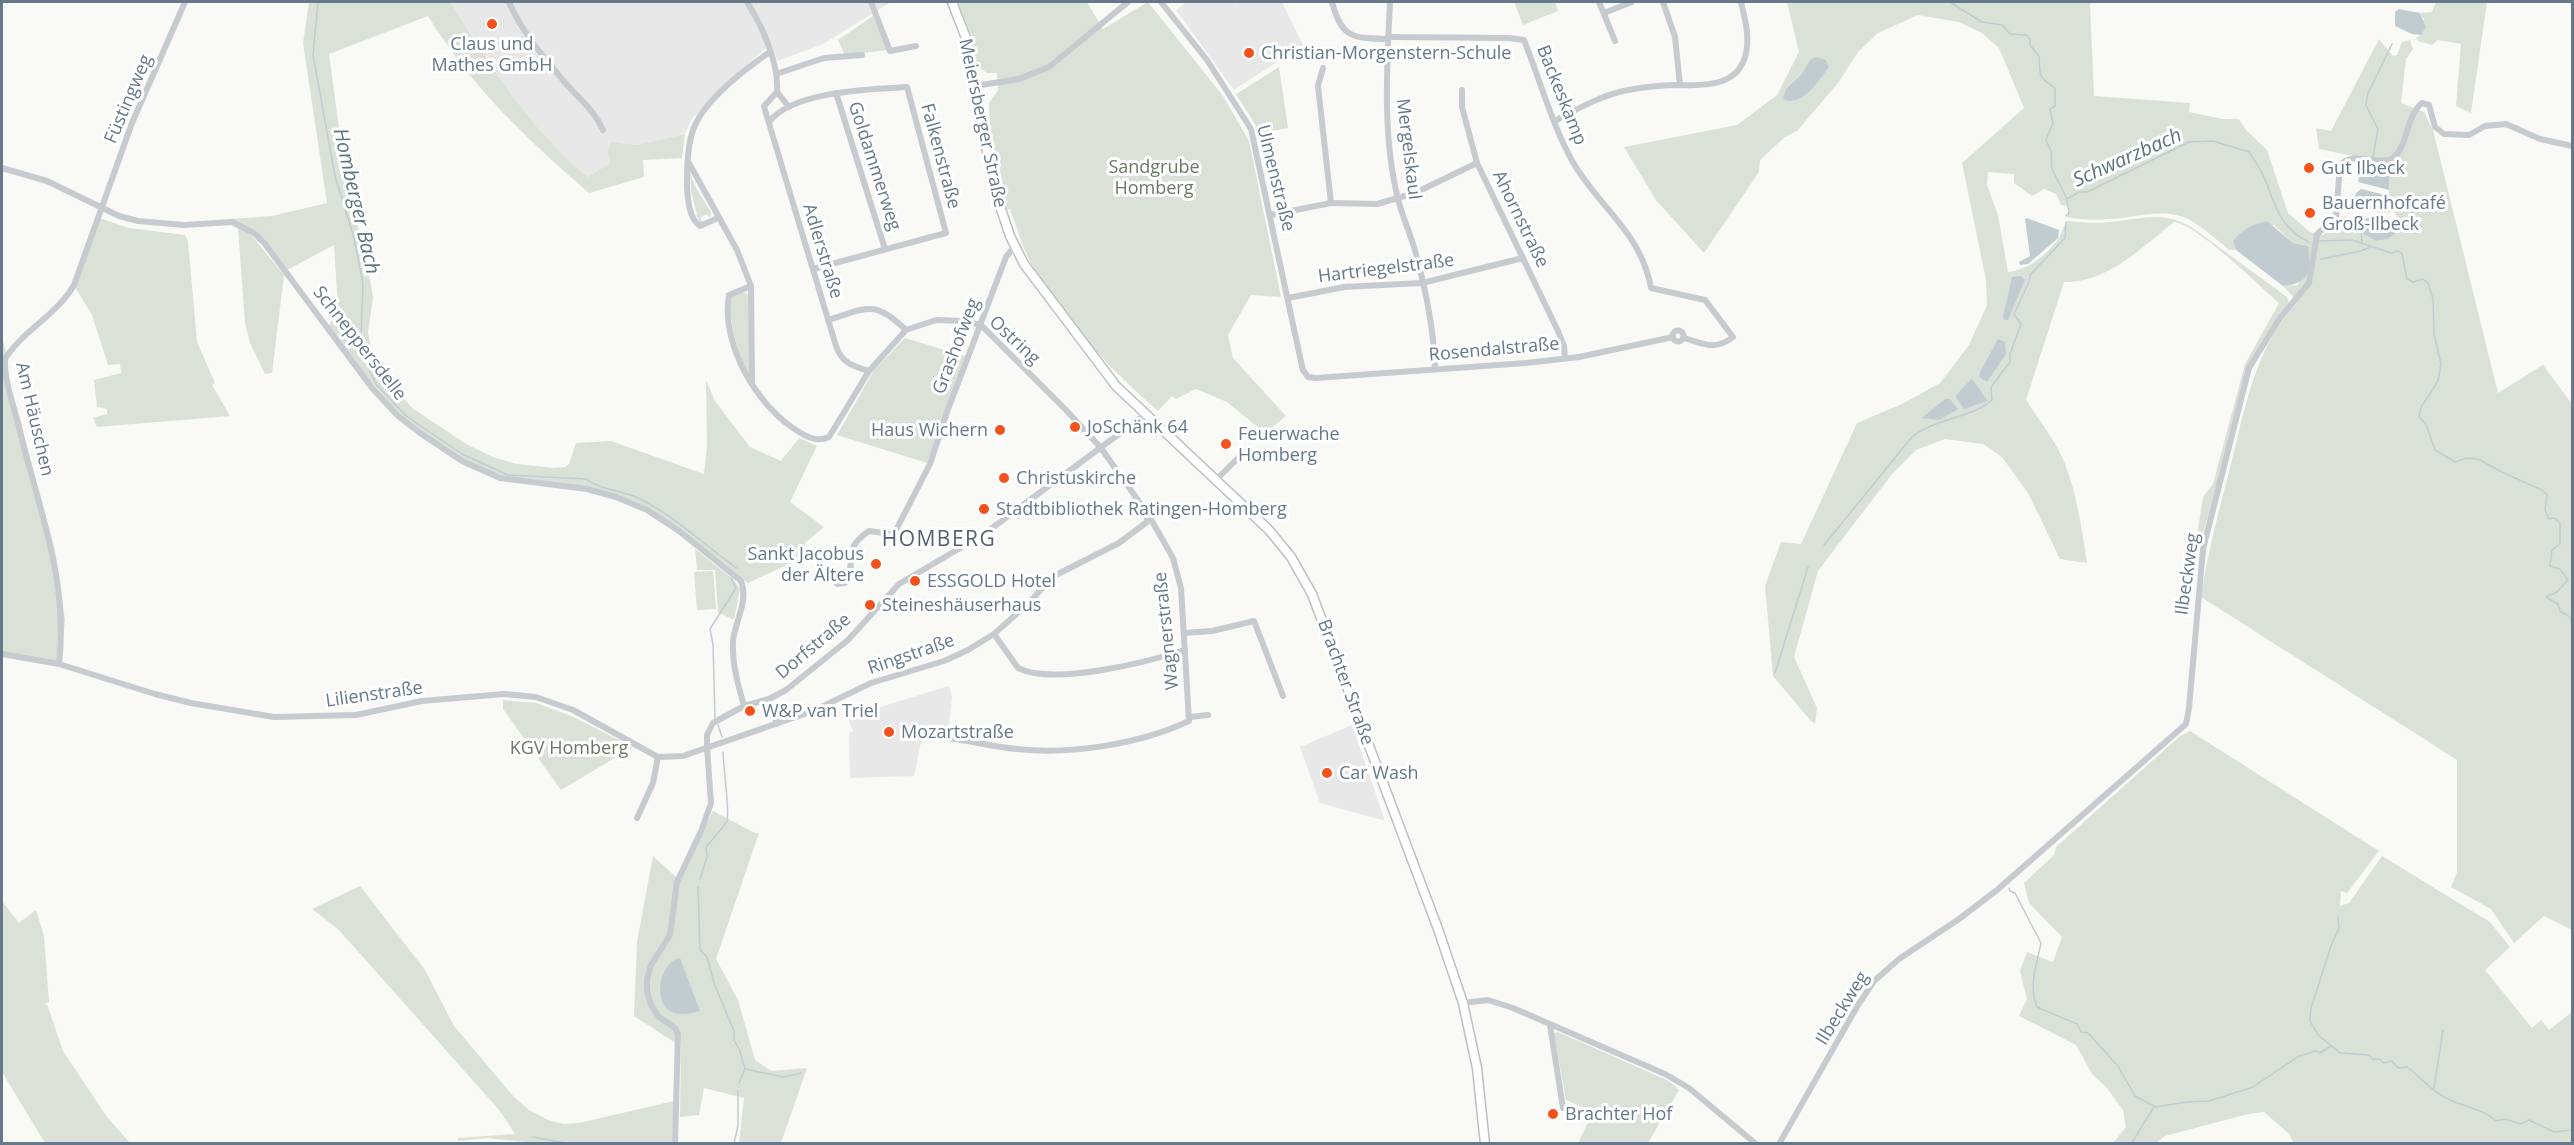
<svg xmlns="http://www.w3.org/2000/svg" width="2574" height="1145" viewBox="0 0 2574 1145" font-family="'Open Sans',sans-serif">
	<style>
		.built { fill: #e7e8e7 }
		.green { fill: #dae2d7; fill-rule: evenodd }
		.water { fill: #c1ccd1 }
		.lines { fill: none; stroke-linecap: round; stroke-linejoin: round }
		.stream { stroke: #c1ccd1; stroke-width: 1.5 }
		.major-casing { stroke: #bcc0c4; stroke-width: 11 }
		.minor { stroke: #c6cbcf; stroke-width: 6 }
		.major { stroke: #fff; stroke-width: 8 }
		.poi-dot { fill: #f3521c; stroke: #fff; stroke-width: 2 }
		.labels { text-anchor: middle; stroke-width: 6; stroke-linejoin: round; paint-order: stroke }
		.poi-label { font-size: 18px; fill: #65798a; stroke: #fff; text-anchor: start }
		.street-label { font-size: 18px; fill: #65798a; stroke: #fff }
		.park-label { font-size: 18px; fill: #667b61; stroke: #fff }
		.water-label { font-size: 20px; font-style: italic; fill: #5c747e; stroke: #fff }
		.quarter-label { font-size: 21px; letter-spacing: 1.5px; fill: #54626f; stroke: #fff }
	</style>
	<rect width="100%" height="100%" fill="#f9f9f6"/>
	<!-- built -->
	<g class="built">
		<path d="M449,2H891L823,44L778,61L771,43L724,85L691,120L685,134L637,145L611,142L607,152L610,163L587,177L563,156L519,107L495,75Z"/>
		<path d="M1187,2H1232L1235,4L1239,2H1282L1303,45L1234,90L1176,10Z"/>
		<path d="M949,686L952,697L948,734L926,730L924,742H921L914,776L850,778L849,733L853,731L847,717Z"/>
		<path d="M1352,725L1385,821L1320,803L1300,747Z"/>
	</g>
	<!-- green -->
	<g class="green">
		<path d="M309,2H450C490,67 528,126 587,177L610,163L607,152L611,142L637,145L685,134L682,158L643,160L644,177L589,193C528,141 470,85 428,16L329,54L347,188L365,252L373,297L368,333L375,363L412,408L468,445L493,457L517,464L554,468L565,467L569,464L576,443L611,441L704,474L707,445L706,380L715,401L750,447L781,461L799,438L817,446L790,502L824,527L805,543V550L797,564L791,563L748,583C707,554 670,520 624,499C615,494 603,494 593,492C568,488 542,484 517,479C428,460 379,396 329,326L338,307L334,245L287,270C271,247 257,228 230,219L272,216L327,203L303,43Z"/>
		<path d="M958,2H1087L1103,29L1148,2L1223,96L1249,141L1281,297L1251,295L1228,335L1233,358L1286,416L1265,433L1227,402L1196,389L1176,399L1172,396L1158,411C1110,369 1063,319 1032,265C1022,248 1017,227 1010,209H1007L995,170L999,168L990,134L989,103L998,90L997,73H987L977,66L970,33Z"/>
		<path d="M1514,2H1555L1558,11L1523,25Z"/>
		<path d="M1787,2H2092L2090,4L2094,96L2190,103L2189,112L2223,119H2239L2246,130L2267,150L2288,213L2310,232L2323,235L2344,216L2358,219L2357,230L2376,241L2388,239L2401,230L2389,196V169L2401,162L2388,163L2319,149L2316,128L2331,131L2379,39L2393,56L2397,55L2402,42L2410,40L2413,49L2406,59L2401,103L2424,112L2433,130L2498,393L2543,365L2572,404V930L2544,916L2514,943L2491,909L2451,887L2457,872V760L2201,597C2207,555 2218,514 2229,472C2244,413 2254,347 2298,302L2283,286L2298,285L2308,246L2293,243L2274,225L2233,241L2236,250H2229C2216,239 2203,227 2188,219C2164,207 2134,218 2109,219C2095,220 2081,220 2067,217L2069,206L2061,205L2056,194L2044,189L2032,196L2014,183V174L1988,172L1987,185L1998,215L2008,272C2028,270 2048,254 2059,238C2062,232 2063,226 2067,221C2081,222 2095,224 2110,222C2145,219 2166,209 2197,231L2287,297L2289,304L2249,368L2198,552L2195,549L2203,497L2213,484L2245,364L2279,303C2258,285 2198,225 2174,222C2142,247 2108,283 2064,282L2026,400C2039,420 2056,441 2065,464C2077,495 2082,530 2087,563L2060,559L2028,493L2002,457L1983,444L1945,439L1916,450L1892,474L1818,571L1794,657L1817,708L1815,724L1810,720L1773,676L1765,586L1781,542L1801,544L1857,423L1902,404L1940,383L1969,345L1987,305L1986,280L1962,163L2024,108L1999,48L1982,33L1959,22L1918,15L1878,33L1858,52L1838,83L1797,131L1785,137L1760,160L1759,172L1704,253L1656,200L1624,147L1737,125L1777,95L1799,52ZM1972,378L1988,401L1960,402L1955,396Z"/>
		<path d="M2436,2H2487L2471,113L2456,106L2461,44L2438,40L2432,45L2418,41L2416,38L2421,35L2424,19L2420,13L2432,12Z"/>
		<path d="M873,16L888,50L845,55L838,40Z"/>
		<path d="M1279,67L1288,128L1272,131L1270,128L1268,133L1258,135L1255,124L1236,94Z"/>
		<path d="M690,173L696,188L711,212L710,218L707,214L700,218L703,223L701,224L696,215L697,214L691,191Z"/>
		<path d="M99,218L129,228L185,235L188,241L197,342L215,383L212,385L230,416L97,427L93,418L107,414V409L97,407L94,380L121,373L120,364L108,365L92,315L75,287Z"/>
		<path d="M238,227L252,236L284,275L272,373L265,374L250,343L245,323Z"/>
		<path d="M743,292L749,295L750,375C737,359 727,314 732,294Z"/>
		<path d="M2,337L7,355L4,364L55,550L65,620L60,662L2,652Z"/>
		<path d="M905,338L965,356L927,463L837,435L874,370Z"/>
		<path d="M695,549L734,580L740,589L734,620L718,612L715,570H697Z"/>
		<path d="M713,571L716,609L697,610L694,572Z"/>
		<path d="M503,700L536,703L569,715L633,747L561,790L503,709Z"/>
		<path d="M2190,731L2379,851L2347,893L2341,891L2340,906L2349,903L2382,856L2490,922L2510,947L2485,970L2532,1028L2541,1020L2549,1030L2572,1012V1143H2294L2289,1134L2264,1112L2248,1114L2165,1136L2156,1143H2113L2126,1127L2123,1110L2107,1088L2092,1074L2076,1045L2019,1016L2027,999L2020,971L2027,952L2053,962L2062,937L2029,903L2024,883L2054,855L2056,847L2180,736Z"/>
		<path d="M713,811L755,833H759L716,959L738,1000L755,1060L771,1071L807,1068L781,1143H739L744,1098L704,1088L699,1115L680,1117L681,1040L674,1042L634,1016L637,942L653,856L675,876H682Z"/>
		<path d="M360,886L425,970L454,1026L514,1097L529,1110L548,1120L564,1124L579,1123L674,1101L672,1143L545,1144L486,1138L458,1141V1138L515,1134L500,1111L338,929L312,909Z"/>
		<path d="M2,901L19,923L36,910L44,936L49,1002L42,1005L47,1004L63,1051L107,1117L130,1143H45L2,1072Z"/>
		<path d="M1558,1032L1669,1081L1679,1090L1648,1143H1578L1593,1112L1566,1100L1554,1033Z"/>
	</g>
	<!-- water -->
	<g class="water">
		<path d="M2399,9L2420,13L2426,27L2421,35L2412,34L2395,26V12Z"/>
		<path d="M1816,57L1826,60L1829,67C1819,80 1803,108 1783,99L1786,89L1801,75L1811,59Z"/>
		<path d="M2362,164L2389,169V190L2358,182Z"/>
		<path d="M2361,189L2389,196L2392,212C2380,213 2361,212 2354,201L2356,193Z"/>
		<path d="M2027,218L2059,230L2058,238L2028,264L2020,265L2019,262L2030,256L2025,219Z"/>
		<path d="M2370,218L2398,222L2401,230L2388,239L2376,241L2357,230L2358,219Z"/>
		<path d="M2267,221L2293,243L2308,246C2312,271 2310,283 2283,286L2236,250L2233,241C2243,229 2253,224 2267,221Z"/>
		<path d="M2021,276L2025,280L2008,320H2004L2003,317L2012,277Z"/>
		<path d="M1998,339L2005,342L2006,354L1987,382L1979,377L1980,372Z"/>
		<path d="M1972,378L1988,401L1964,409L1955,396Z"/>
		<path d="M1945,399H1950L1958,409L1939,420L1922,418Z"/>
		<path d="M680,958L700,1011C692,1013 680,1016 672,1012C652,1003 659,962 680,958Z"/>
	</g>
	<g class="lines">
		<!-- stream -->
		<g class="stream">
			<path d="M318,2L313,55L335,176L354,238L363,284L361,336L369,369L376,384L406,416L462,454L508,475L586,479C600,490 622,490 638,498C674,515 705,546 738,569"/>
			<path d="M1950,2L1982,22L2002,25L2010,34L2026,35L2030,39V45L2039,56C2041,77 2036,75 2055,88V106L2050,109L2053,123L2046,140L2051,151L2052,169L2067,199L2079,192H2087L2189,142L2213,141L2249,152C2254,160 2260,168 2264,177C2275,204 2280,229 2309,242"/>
			<path d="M2373,157L2378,129L2366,105L2368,93L2392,44"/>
			<path d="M2066,216L2069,213L2067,200"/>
			<path d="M2361,232L2362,242"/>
			<path d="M2319,241L2352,240L2391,253L2398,251L2402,254L2407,279L2413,282L2423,279L2428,283L2433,299L2434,334L2441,364L2438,381L2421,407L2419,417L2426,424L2435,450L2455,462L2466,458L2478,459L2504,473L2542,490L2547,495L2545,510L2549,519L2554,518L2560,523V544L2552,550L2550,566L2560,569L2568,580L2557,592L2546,597L2558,604L2560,611L2570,617L2572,624"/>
			<path d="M2321,259L2361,251L2370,247"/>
			<path d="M1824,545L1912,437C1937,417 1971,419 1992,400L1991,387L2010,362V354L2021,324L2014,314L2029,282L2030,275L2065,238L2066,222"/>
			<path d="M1775,673L1808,567"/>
			<path d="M715,718L713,644L710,629L736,588L731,578"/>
			<path d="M718,725L722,737"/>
			<path d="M700,879L707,857L706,847C711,841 724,827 727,821C730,814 723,764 723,752"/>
			<path d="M698,887L700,950L707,957L714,983L734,1031V1040L740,1051L745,1069L739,1083"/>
			<path d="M2009,888L2010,891L2015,893L2041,943C2037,964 2028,985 2037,1007L2077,1024L2081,1032L2088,1033L2118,1066L2135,1096L2156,1107L2187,1102L2209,1101L2253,1087L2299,1056L2316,1051L2320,1053L2331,1046"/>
			<path d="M2338,917L2339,929L2332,943L2311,1008L2310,1021L2318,1035L2340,1053L2368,1055L2373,1059H2379L2384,1063L2392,1061L2398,1068L2407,1067C2421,1077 2432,1092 2448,1099C2464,1107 2484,1109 2496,1121L2505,1119L2520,1124L2529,1120L2554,1132L2572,1130"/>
			<path d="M745,1069L784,1077L801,1073"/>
			<path d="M2434,1088L2443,1030"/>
			<path d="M533,1137L571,1144"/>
			<path d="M734,1144L738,1125V1090"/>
			<path d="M2131,1144L2154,1107"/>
		</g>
		<!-- major casing -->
		<g class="major-casing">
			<path id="major" d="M952,2L966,38L989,162L1000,206L1010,236L1024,264L1116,386L1269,530L1291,557L1312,594L1438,929L1463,1003L1477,1068L1485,1144"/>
		</g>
		<!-- minor -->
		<g class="minor">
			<path d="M509,2C522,33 546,60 568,86C581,100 595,112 603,130"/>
			<path d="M747,2C762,26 779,62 777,92"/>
			<path d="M871,2L890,51L916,46"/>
			<path d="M1161,2L1207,60L1251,129L1300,357L1303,370L1308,377L1316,378L1526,363L1579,357L1673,337"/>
			<path d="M1332,2C1342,39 1353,38 1388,39"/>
			<path d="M1390,2C1387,67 1382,135 1398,199C1402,215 1409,231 1414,247C1425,286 1434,328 1435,369"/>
			<path d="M1599,2L1615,41"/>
			<path d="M1663,2L1675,37L1680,85"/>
			<path d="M1604,13L1632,2"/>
			<path d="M1388,37L1509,38L1524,40C1540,80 1553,128 1574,164C1601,209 1641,233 1651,288L1705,300L1733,337C1715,351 1704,344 1684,338"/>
			<path d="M1323,68L1318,86L1331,203"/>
			<path d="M776,74L824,58L862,55"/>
			<path d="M975,86L1019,79L1049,67L1128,2"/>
			<path d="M1462,90V107L1477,163L1558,331L1564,346L1565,358"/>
			<path d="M777,92L764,106L765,110L836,346C842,363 852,366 869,371"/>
			<path d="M777,92L789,107"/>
			<path d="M836,93L885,249"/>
			<path d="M1555,121C1579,108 1602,95 1628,90C1645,87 1662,85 1679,85C1708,86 1743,86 1747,47C1749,32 1744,16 1741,2"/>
			<path d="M769,122C792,91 871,89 907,87L946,233L813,269"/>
			<path d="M689,163L737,250L751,286L752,382"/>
			<path d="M2,168L47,181L119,216L138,221L184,225L232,222L254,233L265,244L372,388L398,416L420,433L462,461L500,478L587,489L616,497L647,510L679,531L741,581C749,601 735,621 733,641C732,664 738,685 744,706"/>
			<path d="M1270,215L1331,203L1377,204L1415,193L1477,163"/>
			<path d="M718,218L700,226C689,218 688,201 687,188C687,169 687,140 696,123C709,97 746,68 770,52"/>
			<path d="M1288,298L1344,287L1422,283L1523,258"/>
			<path d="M828,320C867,308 874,299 906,330"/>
			<circle cx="1678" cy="336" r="5.5"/>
			<path d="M1216,480L1241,455"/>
			<path d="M837,584L845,583C859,558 840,551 869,531L891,534L895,532L930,464L947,412L1006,257L1015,246"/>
			<path d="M1184,633L1212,631L1254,621L1283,696"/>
			<path d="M994,634L1018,668C1054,686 1147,662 1185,650"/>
			<path d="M2,654L59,664L155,694L191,703L274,717L356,715L422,701L504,694L536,697L573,710L658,757L683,756L813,711L871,683L944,661L968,650L994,634L1029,603L1052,577L1119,543L1147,522V513L1101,448L1066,410L981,325L964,321L936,320L906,330L869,371L829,437C818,442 809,438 799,432C758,408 720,344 729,295L751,286"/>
			<path d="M59,664C69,579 38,508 19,427C14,406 4,381 5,359C23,330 57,315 74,285L132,123L185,2"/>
			<path d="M769,699L777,724"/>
			<path d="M1190,717L1208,715"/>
			<path d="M930,736C959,738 987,746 1017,749C1070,755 1140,744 1189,721L1181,588L1173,558L1148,514"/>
			<path d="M637,818L653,783L658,757"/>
			<path d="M1463,1003L1488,1000L1513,1008L1665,1074L1689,1088L1756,1144"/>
			<path d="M1550,1025L1563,1108"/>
			<path d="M675,1144L678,1034L675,1028L659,1017L651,1005L647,991V979L651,965L670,935L677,882L702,829L711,803L707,747V735L713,723L744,706L769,699L786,690L848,640L899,584L984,534L1146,414"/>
			<path d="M1779,1144L1858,1005L1874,981L1899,959L1959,919L1997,890L2186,724L2189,708L2203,549L2249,368L2280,318L2309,283L2317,234L2336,218L2340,165C2353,151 2375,165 2392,159C2409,146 2405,117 2422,103L2429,105L2435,127L2444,134L2469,135L2485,126L2506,124L2540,139L2572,146"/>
		</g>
		<!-- major -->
		<use href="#major" class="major"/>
	</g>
	<!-- markers -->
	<g class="poi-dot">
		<circle cx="492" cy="24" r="6"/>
		<circle cx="1249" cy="53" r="6"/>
		<circle cx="2309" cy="168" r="6"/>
		<circle cx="2310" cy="213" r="6"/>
		<circle cx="1075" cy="427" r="6"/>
		<circle cx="1000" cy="430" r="6"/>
		<circle cx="1226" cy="444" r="6"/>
		<circle cx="1004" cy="478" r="6"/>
		<circle cx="984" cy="509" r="6"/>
		<circle cx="876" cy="564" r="6"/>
		<circle cx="915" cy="581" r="6"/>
		<circle cx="870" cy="605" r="6"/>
		<circle cx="750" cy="711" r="6"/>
		<circle cx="889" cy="732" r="6"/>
		<circle cx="1327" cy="773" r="6"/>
		<circle cx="1553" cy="1114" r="6"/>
	</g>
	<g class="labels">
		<!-- poi labels -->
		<g class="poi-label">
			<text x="492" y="50" text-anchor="middle">Claus und<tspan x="492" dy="21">Mathes GmbH</tspan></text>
			<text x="1261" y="59">Christian-Morgenstern-Schule</text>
			<text x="2321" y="174">Gut Ilbeck</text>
			<text x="2322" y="209">Bauernhofcafé<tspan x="2322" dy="21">Groß-Ilbeck</tspan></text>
			<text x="1087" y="433">JoSchänk 64</text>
			<text x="988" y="436" text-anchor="end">Haus Wichern</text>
			<text x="1238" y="440">Feuerwache<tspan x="1238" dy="21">Homberg</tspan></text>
			<text x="1016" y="484">Christuskirche</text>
			<text x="996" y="515">Stadtbibliothek Ratingen-Homberg</text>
			<text x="864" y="560" text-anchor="end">Sankt Jacobus<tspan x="864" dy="21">der Ältere</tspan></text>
			<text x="927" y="587">ESSGOLD Hotel</text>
			<text x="882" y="611">Steineshäuserhaus</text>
			<text x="762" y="717">W&amp;P van Triel</text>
			<text x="901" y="738">Mozartstraße</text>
			<text x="1339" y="779">Car Wash</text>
			<text x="1565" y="1120">Brachter Hof</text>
		</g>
		<!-- street labels -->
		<g class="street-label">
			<text transform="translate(1562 95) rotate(68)" y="6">Backeskamp</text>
			<text transform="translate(128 99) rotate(-67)" y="6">Füstingweg</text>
			<text transform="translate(983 123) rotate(78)" y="6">Meiersberger Straße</text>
			<text transform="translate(1409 149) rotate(83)" y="6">Mergelskaul</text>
			<text transform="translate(941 156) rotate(75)" y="6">Falkenstraße</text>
			<text transform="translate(875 166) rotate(72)" y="6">Goldammerweg</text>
			<text transform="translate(1276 178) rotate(76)" y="6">Ulmenstraße</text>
			<text transform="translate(1521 219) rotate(64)" y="6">Ahornstraße</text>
			<text transform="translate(823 251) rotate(73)" y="6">Adlerstraße</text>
			<text transform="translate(1386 268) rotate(-7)" y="6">Hartriegelstraße</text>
			<text transform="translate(1015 340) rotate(43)" y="6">Ostring</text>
			<text transform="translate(360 343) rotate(52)" y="6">Schneppersdelle</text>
			<text transform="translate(956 346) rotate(-69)" y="6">Grashofweg</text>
			<text transform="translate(1494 349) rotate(-5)" y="6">Rosendalstraße</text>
			<text transform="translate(35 419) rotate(77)" y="6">Am Häuschen</text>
			<text transform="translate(2187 574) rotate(-82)" y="6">Ilbeckweg</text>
			<text transform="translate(1166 631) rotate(-96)" y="6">Wagnerstraße</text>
			<text transform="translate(813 646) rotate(-40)" y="6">Dorfstraße</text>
			<text transform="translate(911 654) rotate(-19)" y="6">Ringstraße</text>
			<text transform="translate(1346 682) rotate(70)" y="6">Brachter Straße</text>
			<text transform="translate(374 694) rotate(-8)" y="6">Lilienstraße</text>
			<text transform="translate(1842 1008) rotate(-58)" y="6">Ilbeckweg</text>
		</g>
		<!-- park labels -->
		<g class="park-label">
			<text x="1154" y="173">Sandgrube<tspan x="1154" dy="21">Homberg</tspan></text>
			<text x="569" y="754">KGV Homberg</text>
		</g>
		<!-- water labels -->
		<g class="water-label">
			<text transform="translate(2127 157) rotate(-24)" y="7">Schwarzbach</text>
			<text transform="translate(357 201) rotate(77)" y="7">Homberger Bach</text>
		</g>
		<!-- quarter labels -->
		<g class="quarter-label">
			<text x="939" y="546">HOMBERG</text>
		</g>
	</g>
	<!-- border -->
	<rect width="2574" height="1145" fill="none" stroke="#65798a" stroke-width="6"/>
</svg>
